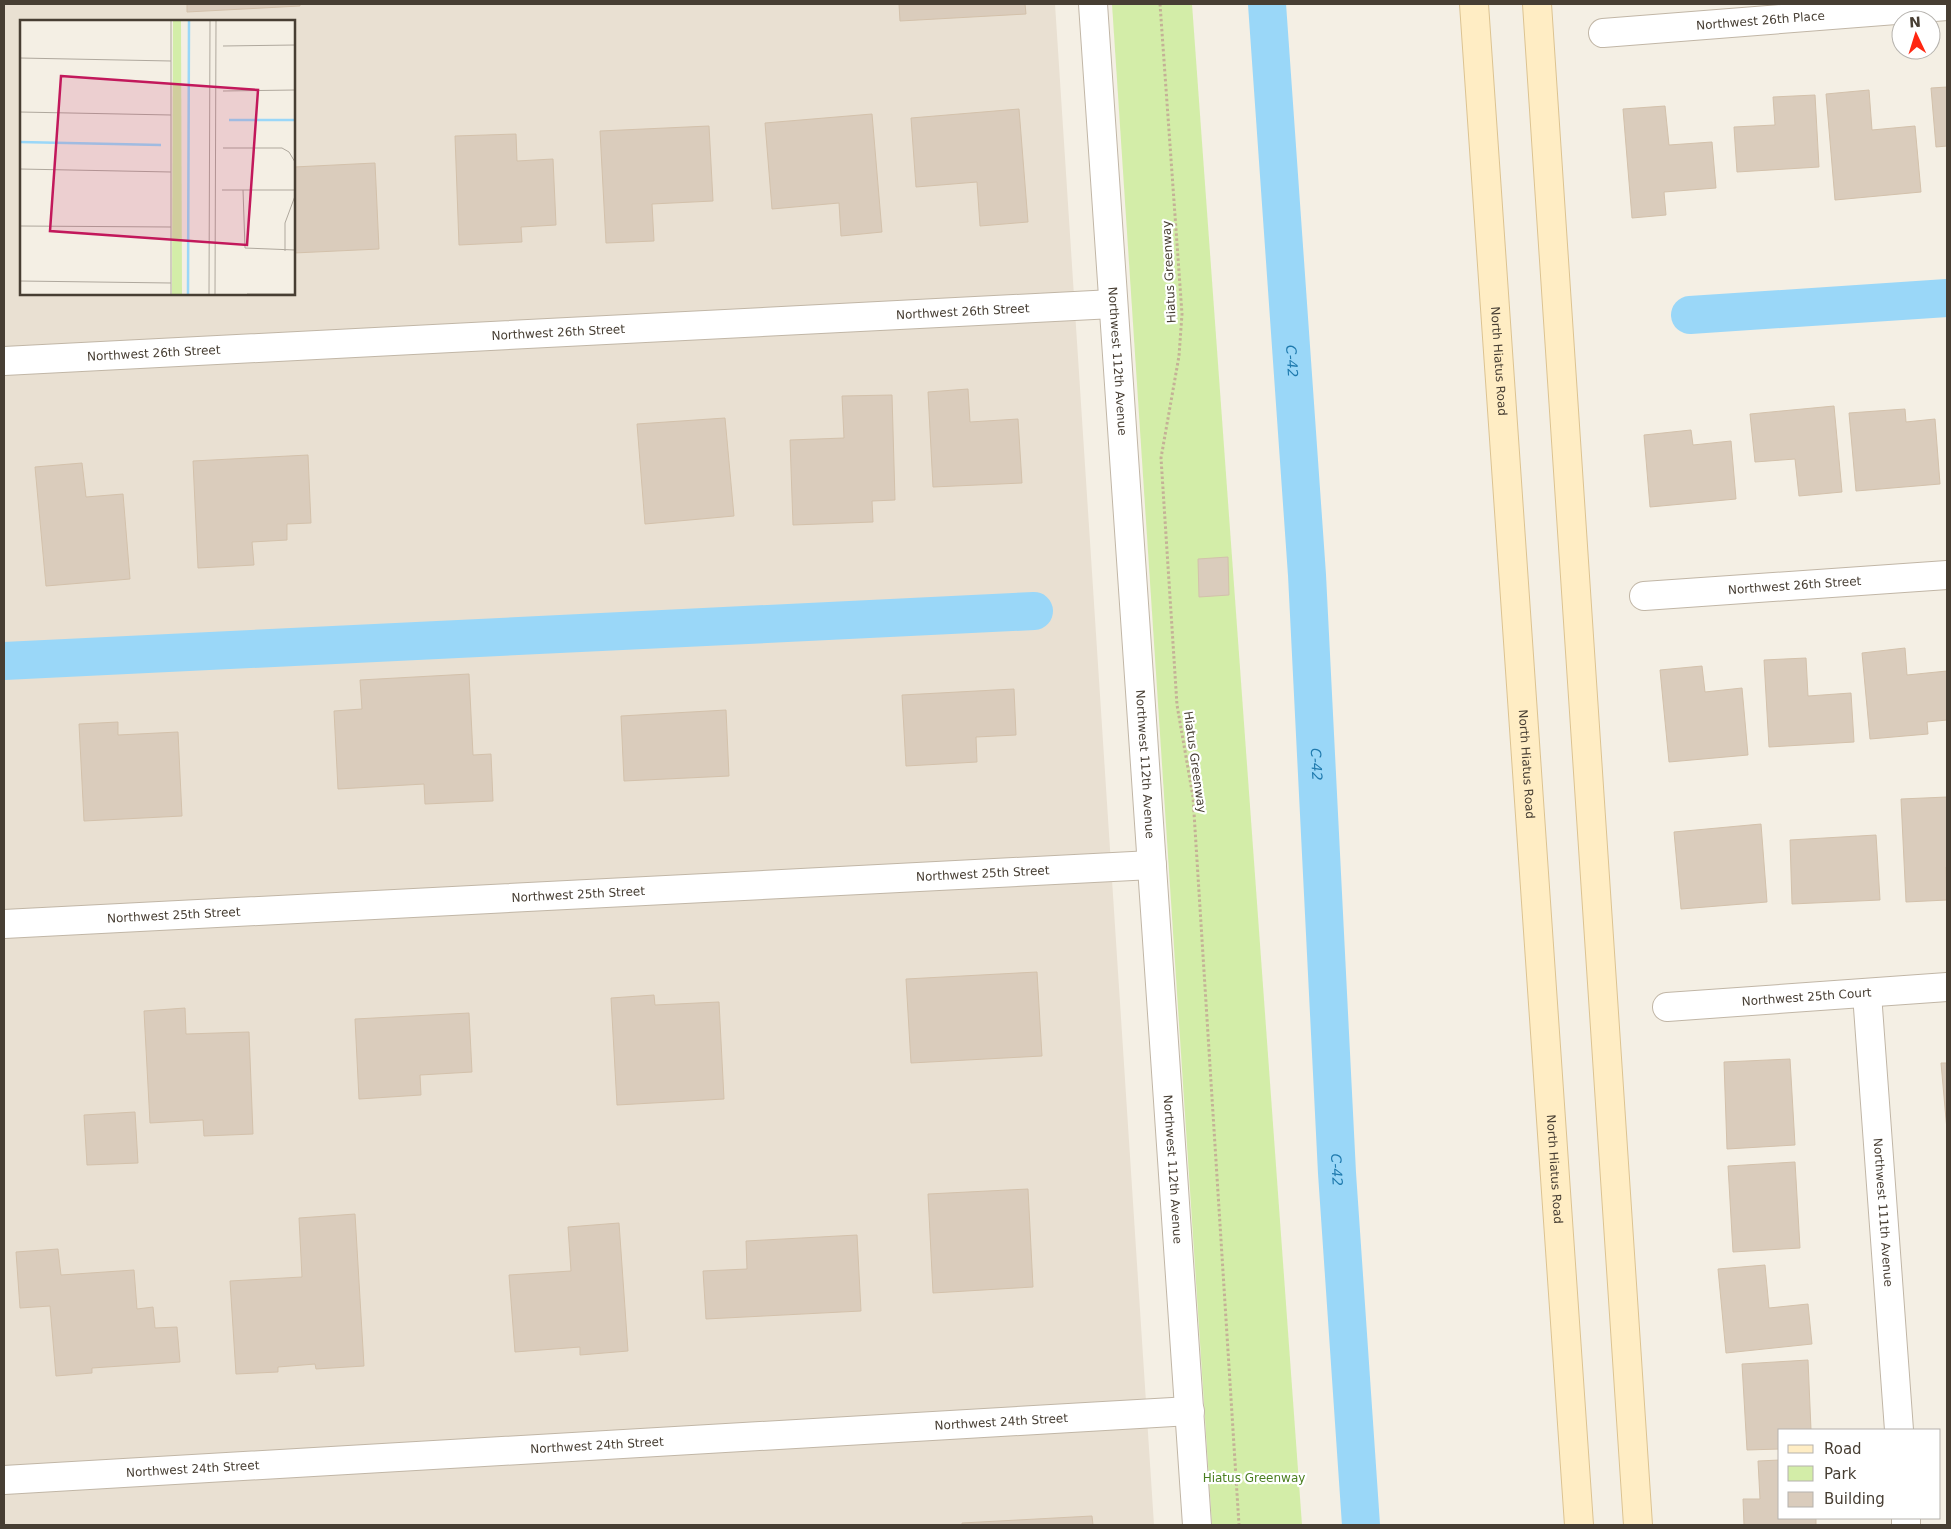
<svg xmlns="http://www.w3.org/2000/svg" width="1951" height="1529" viewBox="0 0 1951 1529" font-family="'DejaVu Sans',sans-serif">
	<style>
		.residential { fill: #e9e0d2; fill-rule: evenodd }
		.green { fill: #d3eda8 }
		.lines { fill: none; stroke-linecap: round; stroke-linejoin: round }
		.canal { stroke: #9ad7f8; stroke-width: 38 }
		.building { fill: #daccbc; stroke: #d3c1ab }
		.street-casing { stroke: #c1b6a6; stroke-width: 30 }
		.secondary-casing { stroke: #dcc391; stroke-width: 30 }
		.path { stroke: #c4b196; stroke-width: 3; stroke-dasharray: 2.5 2.5; stroke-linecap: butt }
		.street { stroke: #fff; stroke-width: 28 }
		.secondary { stroke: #ffedc4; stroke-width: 28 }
		.labels { text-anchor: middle; stroke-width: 4.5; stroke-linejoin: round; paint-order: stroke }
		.street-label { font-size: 12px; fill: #473e33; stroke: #fff }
		.park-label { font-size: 12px; fill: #4a7f20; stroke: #fff }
		.water-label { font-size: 14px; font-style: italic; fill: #1f7aae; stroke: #fff }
		.inset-river { fill: none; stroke: #9ad7f8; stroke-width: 2.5 }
		.inset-road { fill: none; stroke: #afa89d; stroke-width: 1 }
		.view { fill: #c2185b; fill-opacity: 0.15; stroke: #c2185b; stroke-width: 2.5 }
		.inset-edge { fill: none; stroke: #473e33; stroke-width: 2.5 }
	</style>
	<rect width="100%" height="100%" fill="#f4efe4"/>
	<!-- residential -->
	<path class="residential" d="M4,4H1055L1154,1525H4ZM21,21H294V294H21Z"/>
	<!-- green -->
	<path class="green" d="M1112,4H1192L1302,1525H1212Z"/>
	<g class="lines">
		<!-- canal -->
		<g class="canal">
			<path id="s1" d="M1267,4L1307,575L1337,1173L1361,1525"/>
			<path d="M1690,315L1947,298"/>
			<path d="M4,661L1034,611"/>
		</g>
	</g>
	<!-- building -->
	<g class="building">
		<path d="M187,4H300V6L187,12Z"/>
		<path d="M899,4H1025L1026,14L900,21Z"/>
		<path d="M1947,87V146L1936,147L1931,88Z"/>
		<path d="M1869,90L1872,130L1915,126L1921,192L1835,200L1826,94Z"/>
		<path d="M1815,95L1819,167L1737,172L1734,127L1775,125L1773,97Z"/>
		<path d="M1665,106L1669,145L1712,142L1716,188L1664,192L1666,215L1632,218L1623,109Z"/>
		<path d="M1019,109L1028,222L980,226L977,182L916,187L911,118Z"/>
		<path d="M872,114L882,232L841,236L839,203L772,209L765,123Z"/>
		<path d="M709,126L713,201L652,204L654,241L606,243L600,131Z"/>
		<path d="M516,134L517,161L553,159L556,225L521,227L522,242L459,245L455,136Z"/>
		<path d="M375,163L379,249L294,253V167Z"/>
		<path d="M968,389L970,422L1018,419L1022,483L933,487L928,392Z"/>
		<path d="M892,395L895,500L872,501L873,522L793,525L790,440L844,438L842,396Z"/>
		<path d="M1834,406L1842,492L1799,496L1795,459L1755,462L1750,414Z"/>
		<path d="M1905,409L1906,422L1935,419L1940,484L1856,491L1849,413Z"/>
		<path d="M725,418L734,516L645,524L637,424Z"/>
		<path d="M1691,430L1693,445L1731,441L1736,499L1650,507L1644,435Z"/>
		<path d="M308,455L311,523L287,524V540L252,542L254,565L198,568L193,461Z"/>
		<path d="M82,463L86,497L123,494L130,579L46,586L35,467Z"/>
		<path d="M1228,557L1229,595L1199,597L1198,559Z"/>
		<path d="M1905,648L1907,675L1947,671V720L1927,722L1928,734L1870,739L1862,653Z"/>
		<path d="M1806,658L1808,696L1851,693L1854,742L1769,747L1764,660Z"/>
		<path d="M1702,666L1705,692L1742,688L1748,755L1669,762L1660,670Z"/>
		<path d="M469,674L473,755L491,754L493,801L425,804L424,784L338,789L334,711L362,709L360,680Z"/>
		<path d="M1014,689L1016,735L976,737L977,762L906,766L902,695Z"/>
		<path d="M726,710L729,776L624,781L621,716Z"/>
		<path d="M118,722V735L178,732L182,816L84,821L79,724Z"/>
		<path d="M1947,797V867H1946L1947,900L1906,902L1901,799Z"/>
		<path d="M1761,824L1767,902L1681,909L1674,832Z"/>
		<path d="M1876,835L1880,900L1792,904L1790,840Z"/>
		<path d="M1037,972L1042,1056L911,1063L906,979Z"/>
		<path d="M654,995L655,1005L719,1002L724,1099L617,1105L611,998Z"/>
		<path d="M185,1008L186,1034L249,1032L253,1134L204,1136L203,1120L150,1123L144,1011Z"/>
		<path d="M469,1013L472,1072L420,1075L421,1095L359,1099L355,1019Z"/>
		<path d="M1790,1059L1795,1145L1727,1149L1724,1062Z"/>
		<path d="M1941,1063H1947V1130Z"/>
		<path d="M135,1112L138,1163L87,1165L84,1115Z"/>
		<path d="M1795,1162L1800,1248L1733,1252L1728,1166Z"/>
		<path d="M1028,1189L1033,1287L933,1293L928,1194Z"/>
		<path d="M355,1214L364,1366L316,1369L315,1364L278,1367V1372L236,1374L230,1281L302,1277L299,1218Z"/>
		<path d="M619,1223L628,1351L580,1355V1347L515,1352L509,1275L571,1271L568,1227Z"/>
		<path d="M857,1235L861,1311L706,1319L703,1271L747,1269L746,1241Z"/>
		<path d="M58,1249L61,1275L134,1270L137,1309L153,1307L155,1328L177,1327L180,1362L92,1368V1373L56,1376L50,1306L20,1308L16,1252Z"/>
		<path d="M1765,1265L1769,1308L1808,1304L1812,1344L1726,1353L1718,1269Z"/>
		<path d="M1808,1360L1811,1430H1780V1449L1747,1450L1742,1364Z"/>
		<path d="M1780,1460V1518H1816V1525H1744L1743,1499H1760L1758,1461Z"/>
		<path d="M1092,1516L1093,1525H962V1523Z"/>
	</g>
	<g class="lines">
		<!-- street casing -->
		<g class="street-casing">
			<g id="street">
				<path id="s2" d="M1093,4L1197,1525"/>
				<path id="s3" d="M1603,33L1947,6"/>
				<path id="s4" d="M4,361L1113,304"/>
				<path id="s5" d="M1644,596L1947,575"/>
				<path id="s6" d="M4,924L1152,865"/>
				<path id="s7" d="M1867,994L1899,1430"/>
				<path id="s8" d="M1667,1007L1947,987"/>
				<path id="s9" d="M4,1480L1190,1411"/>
				<path d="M1906,1518V1525"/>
			</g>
		</g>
		<!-- secondary casing -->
		<g class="secondary-casing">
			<g id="secondary">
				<path id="s10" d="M1474,4L1579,1525"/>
				<path d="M1537,4L1638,1525"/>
			</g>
		</g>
		<!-- path -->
		<path class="path" d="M1160,4L1182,314L1179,356L1161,458L1177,705L1193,797L1239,1525"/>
		<!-- street -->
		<use href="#street" class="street"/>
		<!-- secondary -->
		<use href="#secondary" class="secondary"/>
	</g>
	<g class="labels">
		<!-- street labels -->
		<g class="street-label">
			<text dy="4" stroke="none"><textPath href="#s3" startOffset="158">Northwest 26th Place</textPath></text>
			<text transform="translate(1169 272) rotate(-93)" y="4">Hiatus Greenway</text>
			<text dy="4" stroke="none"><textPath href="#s4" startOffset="960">Northwest 26th Street</textPath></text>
			<text dy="4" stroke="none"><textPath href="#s4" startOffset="555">Northwest 26th Street</textPath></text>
			<text dy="4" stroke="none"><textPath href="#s4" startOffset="150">Northwest 26th Street</textPath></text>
			<text dy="4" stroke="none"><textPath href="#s2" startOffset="358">Northwest 112th Avenue</textPath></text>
			<text dy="4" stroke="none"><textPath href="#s10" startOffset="358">North Hiatus Road</textPath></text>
			<text dy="4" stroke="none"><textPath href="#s5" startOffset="151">Northwest 26th Street</textPath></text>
			<text transform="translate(1195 762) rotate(82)" y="4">Hiatus Greenway</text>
			<text dy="4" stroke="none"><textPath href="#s10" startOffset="762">North Hiatus Road</textPath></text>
			<text dy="4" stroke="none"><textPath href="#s2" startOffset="762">Northwest 112th Avenue</textPath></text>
			<text dy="4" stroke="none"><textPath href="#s6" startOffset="980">Northwest 25th Street</textPath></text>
			<text dy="4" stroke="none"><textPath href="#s6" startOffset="575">Northwest 25th Street</textPath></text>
			<text dy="4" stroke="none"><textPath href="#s6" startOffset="170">Northwest 25th Street</textPath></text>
			<text dy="4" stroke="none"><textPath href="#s8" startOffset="140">Northwest 25th Court</textPath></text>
			<text dy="4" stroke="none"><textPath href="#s2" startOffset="1168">Northwest 112th Avenue</textPath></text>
			<text dy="4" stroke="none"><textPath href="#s10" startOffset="1168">North Hiatus Road</textPath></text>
			<text dy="4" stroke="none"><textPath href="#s7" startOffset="219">Northwest 111th Avenue</textPath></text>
			<text dy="4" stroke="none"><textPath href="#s9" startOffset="999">Northwest 24th Street</textPath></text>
			<text dy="4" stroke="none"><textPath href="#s9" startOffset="594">Northwest 24th Street</textPath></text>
			<text dy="4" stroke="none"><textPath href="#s9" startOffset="189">Northwest 24th Street</textPath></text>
		</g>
		<!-- park labels -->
		<g class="park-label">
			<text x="1254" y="1482">Hiatus Greenway</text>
		</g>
		<!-- water labels -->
		<g class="water-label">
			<text dy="5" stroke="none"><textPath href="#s1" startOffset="358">C-42</textPath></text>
			<text dy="5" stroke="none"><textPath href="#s1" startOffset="762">C-42</textPath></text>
			<text dy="5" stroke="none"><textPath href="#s1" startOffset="1168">C-42</textPath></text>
		</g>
	</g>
	<!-- overview -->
	<g transform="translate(20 20)">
		<rect width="275" height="275" fill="#f4efe4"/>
		<path d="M153,1H161L162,274H152Z" fill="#d3eda8"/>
		<path class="inset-river" d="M209,100H275M0,122L141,125M168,274L169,1"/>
		<path class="inset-road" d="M203,26L275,25M0,38L151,41M203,71L275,70M0,92L151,95M203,128H262L269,132L275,142M0,149L151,152M202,170H275M223,170L225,228L275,230M0,206L151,207M265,231V203L275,176M0,261L151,263M151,274V1M189,274L190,1M195,274L196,1M227,274H275"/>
		<path class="view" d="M41,56L238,70L227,225L30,211Z"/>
		<rect width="275" height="275" class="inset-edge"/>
	</g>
	<!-- border -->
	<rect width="1951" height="1529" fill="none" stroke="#473e33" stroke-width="10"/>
	<!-- legend -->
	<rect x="1778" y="1429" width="162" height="90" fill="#ffffff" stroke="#b5b2ad"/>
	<rect x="1788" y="1445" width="25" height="8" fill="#ffedc4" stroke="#b5b2ad"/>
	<text x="1824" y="1454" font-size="15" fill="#473e33">Road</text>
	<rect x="1788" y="1466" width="25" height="15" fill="#d3eda8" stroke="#b5b2ad"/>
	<text x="1824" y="1479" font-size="15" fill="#473e33">Park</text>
	<rect x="1788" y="1492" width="25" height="15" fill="#daccbc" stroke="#b5b2ad"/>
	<text x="1824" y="1504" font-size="15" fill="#473e33">Building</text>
	<!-- north arrow -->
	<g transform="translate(1916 35) rotate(356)"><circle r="24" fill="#ffffff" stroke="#b5b2ad"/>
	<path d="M0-4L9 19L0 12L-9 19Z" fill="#ff2611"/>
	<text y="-8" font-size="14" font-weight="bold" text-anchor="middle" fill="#473e33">N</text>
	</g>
</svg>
